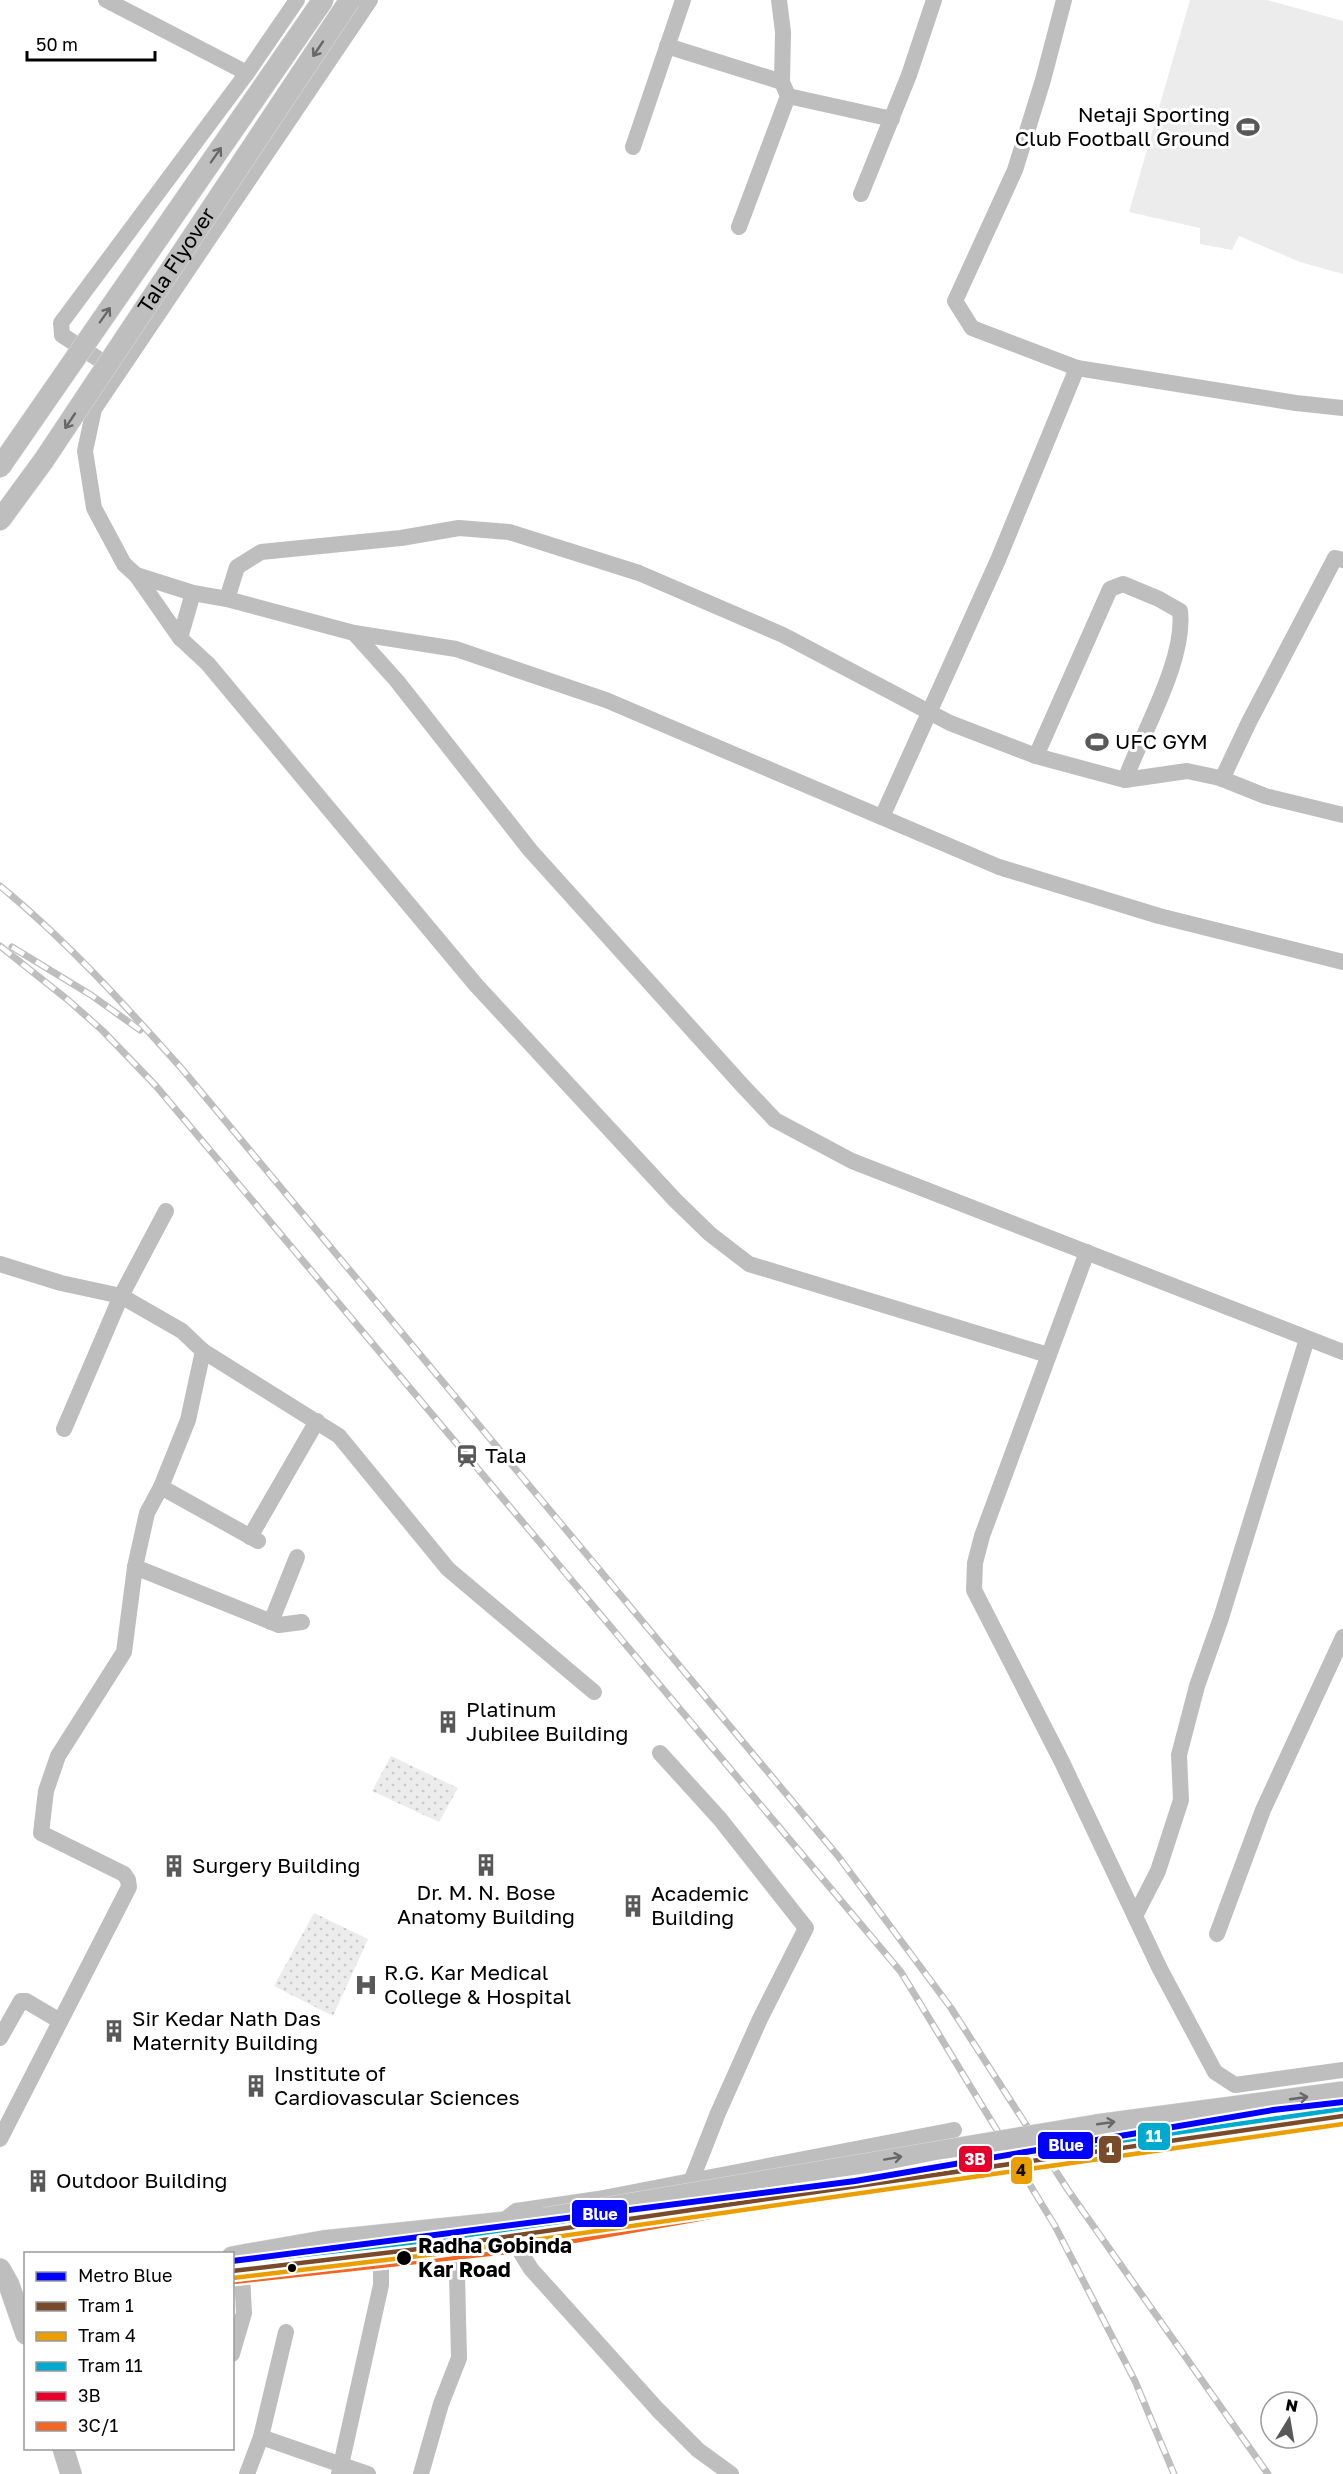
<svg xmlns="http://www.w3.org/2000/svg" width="1343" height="2474" viewBox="0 0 1343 2474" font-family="'Golos Text',sans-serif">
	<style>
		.green { fill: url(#green-dots) }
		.pitch { fill: #ececec }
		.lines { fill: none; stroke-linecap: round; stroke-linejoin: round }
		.major-casing { stroke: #dbdbdb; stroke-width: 22 }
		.minor { stroke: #bebebe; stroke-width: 16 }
		.major { stroke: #bebebe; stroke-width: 21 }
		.rail-casing { stroke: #bebebe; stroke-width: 7 }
		.rail { stroke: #fff; stroke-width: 4.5; stroke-dasharray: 14; stroke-linecap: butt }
		.major-bridge-casing { stroke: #dbdbdb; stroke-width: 22; stroke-linecap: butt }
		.major-bridge { stroke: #bebebe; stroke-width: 21 }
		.bus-1-casing { stroke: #fff; stroke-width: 9 }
		.bus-2-casing { stroke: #fff; stroke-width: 9 }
		.bus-1 { stroke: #e4002b; stroke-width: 4.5 }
		.bus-2 { stroke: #f26522; stroke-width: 4.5 }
		.tram-1-casing { stroke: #fff; stroke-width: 9 }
		.tram-2-casing { stroke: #fff; stroke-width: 9 }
		.tram-3-casing { stroke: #fff; stroke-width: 9 }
		.tram-1 { stroke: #7a4b2a; stroke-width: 4.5 }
		.tram-2 { stroke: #eb9e00; stroke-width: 4.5 }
		.tram-3 { stroke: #00a9ce; stroke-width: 4.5 }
		.metro-1-casing { stroke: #fff; stroke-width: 10 }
		.metro-1 { stroke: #00f; stroke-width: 6 }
		.oneway { stroke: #686868 }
		.stop-dot { fill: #000; stroke: #fff; stroke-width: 2 }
		.labels { text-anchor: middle; stroke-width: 6; stroke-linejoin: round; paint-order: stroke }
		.poi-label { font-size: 21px; fill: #000; stroke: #fff; text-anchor: start }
		.street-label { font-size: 21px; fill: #000; stroke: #fff }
		.stop-label { font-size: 21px; font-weight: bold; fill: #000; stroke: #fff; text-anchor: start }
		.line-badge { stroke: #fff; stroke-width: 2 }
		.badge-label { font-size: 16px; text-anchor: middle; font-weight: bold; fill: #fff }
		.pale-badge-label { font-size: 16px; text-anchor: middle; font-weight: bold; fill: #111 }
	</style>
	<defs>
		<pattern id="green-dots" width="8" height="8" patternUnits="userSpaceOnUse" patternTransform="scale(1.5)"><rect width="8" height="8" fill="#ececec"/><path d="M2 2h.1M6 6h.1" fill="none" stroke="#c9c9c9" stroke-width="1.8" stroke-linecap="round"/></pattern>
	</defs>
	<rect width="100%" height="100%" fill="#fff"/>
	<!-- green -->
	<g class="green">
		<path d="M391,1756L458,1788L439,1822L372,1791Z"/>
		<path d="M314,1913L368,1939L333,2016L274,1986Z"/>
	</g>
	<!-- pitch -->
	<path class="pitch" d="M1190,0H1267L1343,21V274L1300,262L1239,236L1232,250L1200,244V228L1129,212Z"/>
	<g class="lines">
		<!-- major casing -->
		<g class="major-casing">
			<g id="major">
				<path d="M232,2257L323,2241L545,2218"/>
				<path d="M0,2269L9,2285L26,2334"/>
				<path d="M232,2275L551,2238"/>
				<path d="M63,2448L71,2474"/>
			</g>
		</g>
		<!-- minor -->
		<g class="minor">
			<path d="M106,0L247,73"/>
			<path d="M370,0L94,409L85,451L94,508L124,564L136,575L193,593L227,599L354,633L456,649L606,700L999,867L1159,916L1343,962"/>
			<path d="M1064,0L1043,80L1015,170L955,301L972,328L1077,368L1296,403L1343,408"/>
			<path d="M667,46L782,82"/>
			<path d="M788,96L892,119"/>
			<path d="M633,147L683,0"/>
			<path d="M861,194L909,75L934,0"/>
			<path d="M739,227L788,96L782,82L783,32L779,0"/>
			<path d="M118,372L62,335L61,323L247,73L297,0"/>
			<path d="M136,575L180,638"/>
			<path d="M193,593L180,638L208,664L476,985L675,1200L710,1234L749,1264L1048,1355"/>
			<path d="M227,599L237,567L261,552L401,538L459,528L509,532L639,573L783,635L950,723L1036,756L1125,780L1187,771L1220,778L1265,796L1343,815"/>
			<path d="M354,633L397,681L530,850L742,1085L775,1120L852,1161L1343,1352"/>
			<path d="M1036,756L1110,589L1123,584L1159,599L1180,611C1186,660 1142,733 1125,780"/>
			<path d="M1222,779L1249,722L1335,558L1343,560"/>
			<path d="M882,817L998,560L1077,368"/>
			<path d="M1087,1252L982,1536L975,1563L974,1590L1062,1762L1160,1969L1215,2072L1235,2085L1343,2070"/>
			<path d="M0,1264L61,1283L121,1296L182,1331L203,1351L188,1420L161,1487L147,1513L135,1567L124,1652L58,1756L46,1791L41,1833L124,1874L128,1880L129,1887L0,2139"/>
			<path d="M203,1351L339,1436L448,1569L594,1692"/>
			<path d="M64,1429L121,1296L166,1211"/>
			<path d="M161,1487L258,1541"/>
			<path d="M250,1537L317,1421"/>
			<path d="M135,1567L279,1625L302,1622"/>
			<path d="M271,1622L297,1557"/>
			<path d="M660,1753L720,1819L806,1928L760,2019L718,2113L692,2179"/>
			<path d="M1135,1916L1158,1871L1181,1800L1179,1755L1197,1686L1221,1618L1307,1339"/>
			<path d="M1217,1934L1263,1810L1343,1637"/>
			<path d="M0,2038L21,2001H26L60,2021"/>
			<path d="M232,2354L244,2313L242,2274"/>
			<path d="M261,2437L368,2474"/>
			<path d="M247,2474L261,2437L286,2332"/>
			<path d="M339,2474L381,2285V2257"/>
			<path d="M421,2474L441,2404L459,2358L457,2274L452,2249"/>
			<path d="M731,2474L698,2450L658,2410L531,2269L502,2222L516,2211L598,2199L954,2130"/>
		</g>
		<!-- major -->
		<use href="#major" class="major"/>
		<!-- rail casing -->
		<g class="rail-casing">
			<g id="rail">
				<path d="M0,886C67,941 124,1004 182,1069L838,1856L951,2008L1068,2190L1268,2474"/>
				<path d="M0,946L68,1000L103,1031L156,1086L901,1972L1055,2226L1135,2381L1174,2474"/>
				<path d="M12,947L91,995L140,1030"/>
			</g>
		</g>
		<!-- rail -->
		<use href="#rail" class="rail"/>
		<!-- major-bridge casing -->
		<g class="major-bridge-casing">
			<g id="major-bridge">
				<path d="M0,467L323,0"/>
				<path id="s1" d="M0,520L44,460L350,0"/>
				<path d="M981,2158L1247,2120L1343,2110"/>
				<path d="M545,2218L1096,2125L1343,2092"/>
				<path d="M551,2238L693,2213L944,2164"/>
			</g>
		</g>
		<!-- major-bridge -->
		<use href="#major-bridge" class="major-bridge"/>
		<!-- bus-1 casing -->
		<g class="bus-1-casing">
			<path id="bus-1" d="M232,2275L515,2244L693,2213L940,2164L1247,2120L1343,2110"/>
		</g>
		<!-- bus-2 casing -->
		<g class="bus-2-casing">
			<path id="bus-2" d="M233,2282L516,2251L694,2220L941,2171L1248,2127L1343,2118"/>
		</g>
		<!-- bus-1 -->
		<use href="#bus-1" class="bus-1"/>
		<!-- bus-2 -->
		<use href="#bus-2" class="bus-2"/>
		<!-- tram-1 casing -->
		<g class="tram-1-casing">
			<path id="tram-1" d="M232,2271L435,2247L1343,2116"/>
		</g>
		<!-- tram-2 casing -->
		<g class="tram-2-casing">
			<path id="tram-2" d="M233,2278L436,2254L1343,2124"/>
		</g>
		<!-- tram-3 casing -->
		<g class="tram-3-casing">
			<path id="tram-3" d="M232,2263L434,2240L1342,2109"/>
		</g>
		<!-- tram-1 -->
		<use href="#tram-1" class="tram-1"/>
		<!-- tram-2 -->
		<use href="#tram-2" class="tram-2"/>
		<!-- tram-3 -->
		<use href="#tram-3" class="tram-3"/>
		<!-- metro-1 casing -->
		<g class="metro-1-casing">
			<path id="metro-1" d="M232,2261L855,2181L1273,2110L1343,2102"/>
		</g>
		<!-- metro-1 -->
		<use href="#metro-1" class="metro-1"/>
	</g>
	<!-- one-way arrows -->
	<defs><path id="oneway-shaft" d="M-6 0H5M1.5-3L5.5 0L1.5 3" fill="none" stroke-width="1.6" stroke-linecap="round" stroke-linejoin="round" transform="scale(1.5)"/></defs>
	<g class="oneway">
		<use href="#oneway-shaft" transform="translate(318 49) rotate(124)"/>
		<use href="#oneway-shaft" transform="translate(216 155) rotate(-55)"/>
		<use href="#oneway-shaft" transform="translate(105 315) rotate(-55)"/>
		<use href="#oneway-shaft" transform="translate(70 421) rotate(124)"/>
		<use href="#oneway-shaft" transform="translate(1299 2098) rotate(-8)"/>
		<use href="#oneway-shaft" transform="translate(1106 2123) rotate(-8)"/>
		<use href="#oneway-shaft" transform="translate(893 2158) rotate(-10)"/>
	</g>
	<!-- icons -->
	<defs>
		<g id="stadium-bare" transform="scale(1.8)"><path d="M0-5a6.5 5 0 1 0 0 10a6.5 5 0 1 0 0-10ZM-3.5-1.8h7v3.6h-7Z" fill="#595959" stroke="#fff" stroke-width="2.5" paint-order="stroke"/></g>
		<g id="station-bare" transform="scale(1.8)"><path d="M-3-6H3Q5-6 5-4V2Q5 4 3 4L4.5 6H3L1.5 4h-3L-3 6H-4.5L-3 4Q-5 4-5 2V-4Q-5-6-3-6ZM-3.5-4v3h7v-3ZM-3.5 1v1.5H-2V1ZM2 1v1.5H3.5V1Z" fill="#595959" stroke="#fff" stroke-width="2.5" paint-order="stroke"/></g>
		<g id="building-bare" transform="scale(1.8)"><path d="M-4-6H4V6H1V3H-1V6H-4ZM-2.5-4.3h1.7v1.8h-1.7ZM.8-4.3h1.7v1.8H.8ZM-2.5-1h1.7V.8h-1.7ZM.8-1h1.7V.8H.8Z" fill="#595959" stroke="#fff" stroke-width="2.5" paint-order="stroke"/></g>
		<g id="hospital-bare" transform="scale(1.8)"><path d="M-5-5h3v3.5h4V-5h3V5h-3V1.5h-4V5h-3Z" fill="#595959" stroke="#fff" stroke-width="2.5" paint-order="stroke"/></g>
	</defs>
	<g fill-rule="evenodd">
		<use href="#stadium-bare" x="1248" y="127"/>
		<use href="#stadium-bare" x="1097" y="742"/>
		<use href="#station-bare" x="467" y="1456"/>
		<use href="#building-bare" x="448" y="1722"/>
		<use href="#building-bare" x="486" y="1865"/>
		<use href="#building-bare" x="174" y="1866"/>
		<use href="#building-bare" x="633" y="1906"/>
		<use href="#hospital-bare" x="366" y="1985"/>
		<use href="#building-bare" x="114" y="2031"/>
		<use href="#building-bare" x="256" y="2086"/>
		<use href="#building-bare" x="38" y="2181"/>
	</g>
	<!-- markers -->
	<g class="stop-dot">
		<circle cx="404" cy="2258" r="8"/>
		<circle cx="292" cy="2268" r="5"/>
	</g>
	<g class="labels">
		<!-- poi labels -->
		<g class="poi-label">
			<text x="1230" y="122" text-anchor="end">Netaji Sporting<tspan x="1230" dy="24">Club Football Ground</tspan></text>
			<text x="1115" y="749">UFC GYM</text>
			<text x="485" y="1463">Tala</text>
			<text x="466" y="1717">Platinum<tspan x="466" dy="24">Jubilee Building</tspan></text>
			<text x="192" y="1873">Surgery Building</text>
			<text x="486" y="1900" text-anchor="middle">Dr. M. N. Bose<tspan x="486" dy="24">Anatomy Building</tspan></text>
			<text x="651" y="1901">Academic<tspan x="651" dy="24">Building</tspan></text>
			<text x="384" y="1980">R.G. Kar Medical<tspan x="384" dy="24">College &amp; Hospital</tspan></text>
			<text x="132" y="2026">Sir Kedar Nath Das<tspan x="132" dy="24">Maternity Building</tspan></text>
			<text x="274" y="2081">Institute of<tspan x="274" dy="24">Cardiovascular Sciences</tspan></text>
			<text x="56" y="2188">Outdoor Building</text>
		</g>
		<!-- street labels -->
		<g class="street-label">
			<text dy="7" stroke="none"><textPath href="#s1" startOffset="314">Tala Flyover</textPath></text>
		</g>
		<!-- stop labels -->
		<g class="stop-label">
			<text x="418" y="2253">Radha Gobinda<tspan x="418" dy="24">Kar Road</tspan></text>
		</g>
	</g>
	<g class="line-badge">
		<rect x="1137" y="2122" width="34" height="29" rx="6" fill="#00a9ce"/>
		<rect x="1037" y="2131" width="57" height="29" rx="6" fill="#00f"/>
		<rect x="1098" y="2135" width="24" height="29" rx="6" fill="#7a4b2a"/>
		<rect x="958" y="2145" width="35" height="28" rx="6" fill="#e4002b"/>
		<rect x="1010" y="2156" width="23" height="29" rx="6" fill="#eb9e00"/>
		<rect x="571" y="2199" width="57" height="29" rx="6" fill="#00f"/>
	</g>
	<g class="badge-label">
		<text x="1154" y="2142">11</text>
		<text x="1066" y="2151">Blue</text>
		<text x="1110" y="2155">1</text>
		<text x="975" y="2165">3B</text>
		<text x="600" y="2220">Blue</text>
	</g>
	<g class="pale-badge-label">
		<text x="1021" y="2176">4</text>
	</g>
	<!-- legend -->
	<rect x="24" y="2252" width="210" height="198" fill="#ffffff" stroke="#999999" stroke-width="1.5"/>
	<rect x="36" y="2272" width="30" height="9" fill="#0000ff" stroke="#999999" stroke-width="1.5"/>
	<text x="78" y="2282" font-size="18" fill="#000000">Metro Blue</text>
	<rect x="36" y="2302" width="30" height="9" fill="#7a4b2a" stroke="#999999" stroke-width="1.5"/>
	<text x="78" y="2312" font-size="18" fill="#000000">Tram 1</text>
	<rect x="36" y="2332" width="30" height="9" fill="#eb9e00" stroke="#999999" stroke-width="1.5"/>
	<text x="78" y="2342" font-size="18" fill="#000000">Tram 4</text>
	<rect x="36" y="2362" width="30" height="9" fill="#00a9ce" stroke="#999999" stroke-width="1.5"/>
	<text x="78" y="2372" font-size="18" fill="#000000">Tram 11</text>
	<rect x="36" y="2392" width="30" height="9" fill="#e4002b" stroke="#999999" stroke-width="1.5"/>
	<text x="78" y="2402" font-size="18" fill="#000000">3B</text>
	<rect x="36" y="2422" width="30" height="9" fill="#f26522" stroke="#999999" stroke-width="1.5"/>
	<text x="78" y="2432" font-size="18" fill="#000000">3C/1</text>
	<!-- north arrow -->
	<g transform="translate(1289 2420) rotate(11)"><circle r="28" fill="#ffffff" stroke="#999999" stroke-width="1.5"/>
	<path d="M0-4.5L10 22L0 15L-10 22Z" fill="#595959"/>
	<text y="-9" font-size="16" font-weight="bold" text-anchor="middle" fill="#000000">N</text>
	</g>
	<!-- scale -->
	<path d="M27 51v9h128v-9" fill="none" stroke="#000000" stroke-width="3"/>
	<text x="36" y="51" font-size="18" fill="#000000" stroke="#ffffff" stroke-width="4.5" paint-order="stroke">50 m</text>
</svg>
